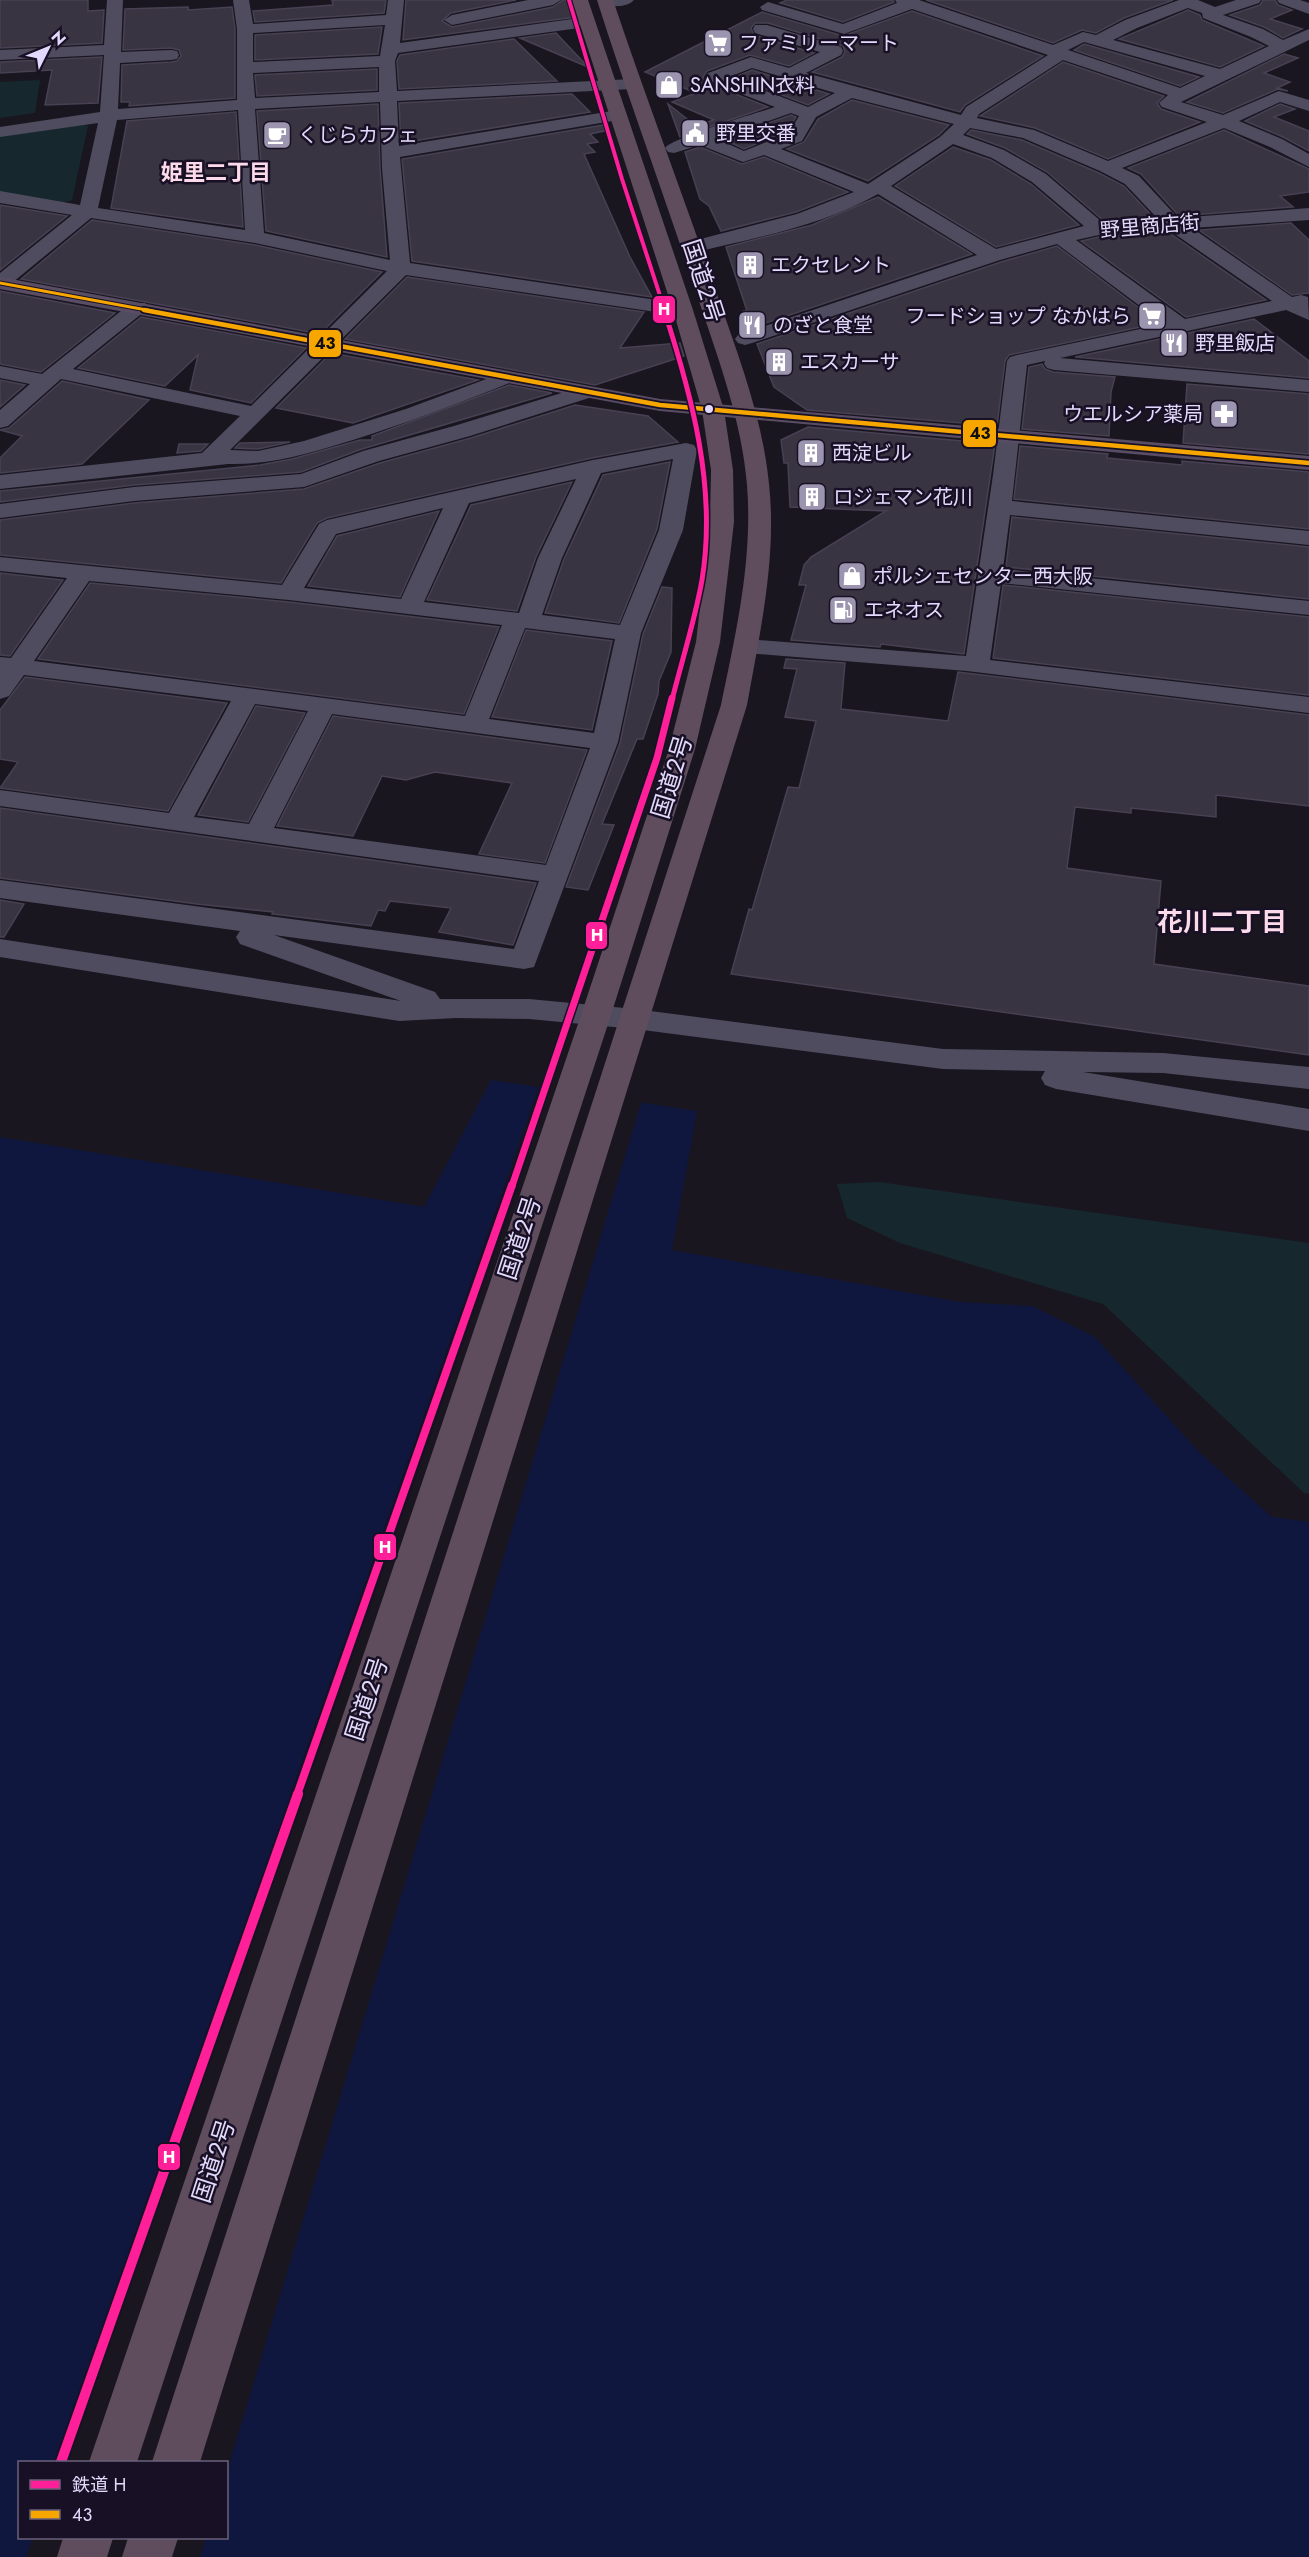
<svg xmlns="http://www.w3.org/2000/svg" width="1309" height="2557" viewBox="0 0 1309 2557" font-family="Jost,'Noto Sans JP',sans-serif">
	<style>
		.green { fill: #16282d }
		.water { fill: #10173e; fill-rule: evenodd }
		.pier { fill: #191620 }
		.building { fill: #393442; stroke: #474153; stroke-width: 1.5 }
		.lines { fill: none; stroke-linecap: round; stroke-linejoin: round }
		.minor { fill: #504c60; fill-rule: evenodd }
		.major { fill: #594d64; fill-rule: evenodd }
		.highway { fill: #5f4d5e; fill-rule: evenodd }
		.bus-1-far1-casing { stroke: #181125; stroke-width: 5 }
		.bus-1-casing { stroke: #181125; stroke-width: 8 }
		.bus-1-far1 { stroke: #f7a600; stroke-width: 3 }
		.bus-1 { stroke: #f7a600; stroke-width: 4.5 }
		.rail-1-far4-casing { stroke: #181125; stroke-width: 6 }
		.rail-1-far3-casing { stroke: #181125; stroke-width: 8 }
		.rail-1-far2-casing { stroke: #181125; stroke-width: 10 }
		.rail-1-far1-casing { stroke: #181125; stroke-width: 13 }
		.rail-1-casing { stroke: #181125; stroke-width: 14 }
		.rail-1-far4 { stroke: #ff1f98; stroke-width: 4 }
		.rail-1-far3 { stroke: #ff1f98; stroke-width: 5 }
		.rail-1-far2 { stroke: #ff1f98; stroke-width: 7 }
		.rail-1-far1 { stroke: #ff1f98; stroke-width: 8 }
		.rail-1 { stroke: #ff1f98; stroke-width: 10 }
		.bus-dot { fill: #e3d9fc; stroke: #181125; stroke-width: 2 }
		.labels { text-anchor: middle; stroke-width: 5; stroke-linejoin: round; paint-order: stroke }
		.far-poi-label { font-size: 20px; fill: #e3d9fc; stroke: #181125; text-anchor: start }
		.far-street-label { font-size: 20px; fill: #e3d9fc; stroke: #181125 }
		.far-neighbourhood-label { font-size: 22px; font-weight: bold; fill: #fcdae9; stroke: #181125 }
		.street-label { font-size: 24px; fill: #e3d9fc; stroke: #181125 }
		.neighbourhood-label { font-size: 26px; font-weight: bold; fill: #fcdae9; stroke: #181125 }
		.line-badge { stroke: #181125; stroke-width: 2 }
		.badge-label { font-size: 16px; text-anchor: middle; font-weight: bold; fill: #fff }
		.pale-badge-label { font-size: 16px; text-anchor: middle; font-weight: bold; fill: #111 }
	</style>
	<rect width="100%" height="100%" fill="#191620"/>
	<!-- green -->
	<g class="green">
		<path d="M40,80L35,113L0,118V82Z"/>
		<path d="M77,123L88,126L72,200L62,203L0,193V135Z"/>
		<path d="M879,1182L1309,1243V1494L1304,1493L1103,1304L900,1243L847,1218L837,1184Z"/>
	</g>
	<!-- water -->
	<path class="water" d="M491,1080L697,1111L672,1250L960,1302L1032,1306L1095,1337L1199,1452L1272,1517L1309,1522V2557H0V1137L424,1207ZM20,2462H226V2538H20Z"/>
	<!-- pier -->
	<g class="pier">
		<path d="M540,1084L642,1100L227,2471L226,2462H59Z"/>
		<path d="M33,2538H206L200,2557H26Z"/>
	</g>
	<!-- building -->
	<g class="building">
		<path d="M0,0H88V11L104,10L102,43L0,48Z"/>
		<path d="M332,0H386L384,13L255,22L253,11L333,5Z"/>
		<path d="M406,0H516L451,13L442,21L452,27L553,7L563,0H570L575,17L403,40Z"/>
		<path d="M787,0H893L894,2L843,22L780,3Z"/>
		<path d="M926,0H1173L1124,18L1096,33L1082,30L1053,43Z"/>
		<path d="M1263,0H1275L1278,5L1292,10L1270,19L1302,29L1283,38L1264,27L1230,15L1260,5Z"/>
		<path d="M188,7V10L232,7L235,29V98L129,106L130,102H121L122,65L171,62L177,61L181,56L179,50L171,48L123,50L125,9Z"/>
		<path d="M1188,10L1200,15L1202,20L1264,46L1220,67L1119,39Z"/>
		<path d="M912,11L1043,56L965,105L960,112L812,72L842,57L845,52L843,46L768,23H755L751,28L754,35L814,53L789,66L750,55L707,71L703,77L707,83L768,107L680,137L668,104L696,126L714,120L672,102L696,93L645,72L762,12L843,36Z"/>
		<path d="M382,27L378,54L255,60V35Z"/>
		<path d="M556,33L588,67L520,38Z"/>
		<path d="M514,39L557,81L399,89L397,61L400,55Z"/>
		<path d="M1084,44L1199,77L1180,86L1074,50Z"/>
		<path d="M1284,54L1298,58L1264,73L1290,82L1277,88L1288,91L1278,89L1223,113L1187,102Z"/>
		<path d="M102,57L98,103L45,105L52,70L0,73V62Z"/>
		<path d="M1063,62L1164,96L1157,103L1161,109L1200,122L1108,159L1035,128L980,116Z"/>
		<path d="M377,69V90L257,96L255,75Z"/>
		<path d="M752,70L829,94L808,105L735,77Z"/>
		<path d="M572,94L590,112L401,143L399,103Z"/>
		<path d="M852,100L949,125L939,135L868,181L787,149L804,142L818,119Z"/>
		<path d="M378,104L380,168L387,257L266,231L257,111Z"/>
		<path d="M1280,104L1295,109L1274,117L1309,131V151L1283,137L1245,121Z"/>
		<path d="M236,112L243,227L111,208L127,121Z"/>
		<path d="M791,115L796,117L787,131L744,149L723,139Z"/>
		<path d="M603,125L609,130L590,134L598,142L587,144L595,152L584,154L630,257L652,297L412,261L402,159Z"/>
		<path d="M971,130L1022,140L1099,173L1124,186L1153,217L1104,221L1047,172L1005,148L967,134Z"/>
		<path d="M1224,130L1309,169V192L1280,196L1293,207L1179,216L1141,174L1128,168Z"/>
		<path d="M700,147L742,164L764,157L848,192L796,212L721,231L709,206L700,199L685,152Z"/>
		<path d="M953,147L991,160L1031,184L1079,225L996,247L895,186Z"/>
		<path d="M878,197L972,254L751,328L744,311H747L726,247L812,225Z"/>
		<path d="M0,205L67,216L0,270Z"/>
		<path d="M92,220L255,245L382,272L320,334L21,279Z"/>
		<path d="M1291,223L1309,240V293L1292,295L1199,230Z"/>
		<path d="M1168,232L1266,300L1186,317L1081,241L1099,237Z"/>
		<path d="M1057,246L1159,323L1009,355L1005,361L997,426L807,410L774,387L757,344L1001,262Z"/>
		<path d="M407,277L644,312L620,348L680,343L684,356L595,385L345,339Z"/>
		<path d="M0,291L115,313L41,372L0,364Z"/>
		<path d="M141,317L306,348L251,403L190,390L198,355L165,386L78,368Z"/>
		<path d="M1254,319L1309,361V378L1075,357Z"/>
		<path d="M331,353L478,380L353,423L276,408Z"/>
		<path d="M1042,364L1045,369L1053,372L1115,377L1111,392L1109,436L1022,429L1029,367Z"/>
		<path d="M0,380L25,385L0,407Z"/>
		<path d="M62,381L149,400L82,464L0,473V458L22,436L0,430L9,428Z"/>
		<path d="M1187,384L1309,394V454L1183,443Z"/>
		<path d="M509,385L552,393L362,449L301,472L134,485L0,502V491L260,465L292,459L360,440H372V436Z"/>
		<path d="M575,405L648,416L678,442L592,458L327,518L317,523L281,583L0,555V520L134,503L304,489L380,463L471,438Z"/>
		<path d="M808,427L995,444L964,654L881,644L880,647L791,640L806,585H799L804,565L811,557L886,511L790,507L788,463H784L781,440Z"/>
		<path d="M290,442L258,449L235,448L240,443Z"/>
		<path d="M179,444H208L201,451L177,453Z"/>
		<path d="M1020,446L1108,454L1107,458L1182,465V461L1309,472V529L1014,499Z"/>
		<path d="M670,462L657,529L619,623L545,613L564,559L603,475Z"/>
		<path d="M572,482L536,557L517,611L427,600L471,505Z"/>
		<path d="M439,511L400,597L308,586L337,536Z"/>
		<path d="M1012,517L1309,547V599L1006,567Z"/>
		<path d="M0,573L63,580L10,656L0,655Z"/>
		<path d="M90,583L289,602L499,627L464,714L38,659Z"/>
		<path d="M1003,585L1309,617V695L993,658Z"/>
		<path d="M662,587L672,588L671,652L659,681L658,694L643,739H637L602,824L614,825L588,890L566,887L620,743L643,634Z"/>
		<path d="M526,630L612,641L592,730L492,717Z"/>
		<path d="M786,659L845,663L841,709L948,721L958,672L1309,715V806L1216,795V817L1131,808V813L1075,807L1067,868L1161,881L1154,964L1309,986V1055L731,974L749,909L752,910L788,787L799,788L816,721L785,717L797,669L784,668Z"/>
		<path d="M25,677L227,703L168,811L0,788L18,762L0,759V710Z"/>
		<path d="M256,706L305,713L248,822L198,815Z"/>
		<path d="M333,716L587,750L545,863L479,854L512,783L435,772L406,780L382,776L353,836L277,826Z"/>
		<path d="M0,808L536,883L513,945L439,932L451,908L390,901L385,911L378,910L371,926L272,914L273,912L197,904L0,878Z"/>
		<path d="M0,900L24,904L4,937H0Z"/>
	</g>
	<g class="lines">
		<!-- minor -->
		<g class="minor">
			<path d="M107,0H123L121,52L171,50L177,51L179,55L177,59L171,60L120,63L118,109L237,100V29L233,0H249L253,24L386,15L388,0H404L400,43L572,19L578,20L580,24L578,28L572,29L398,53L395,61L397,91L632,79L638,80L641,84L638,88L632,89L397,101L399,146L618,110L624,111L627,115L624,119L618,120L400,157L410,263L683,304L690,306L693,310L690,314L683,316L406,275L230,450L258,451L304,441L406,409L505,372L512,374L516,378L512,382C460,403 407,423 353,440C311,453 272,465 228,464L0,489V475L202,453L240,416L61,379L8,426L0,428V410L30,384L0,378V366L42,374L131,303H145L148,307L145,311L73,369L251,406L387,271L255,243L91,218L7,287L0,289V273L72,215L0,203V191L80,205L98,123L0,137V127L100,112L104,55L0,60V50L104,45ZM385,25L380,56L253,62V33ZM379,67V92L255,98L253,73ZM380,102L382,168L390,260L264,233L255,109ZM238,110L245,230L98,208L117,120Z"/>
			<path d="M528,0H561L553,5L452,25L444,20L452,15Z"/>
			<path d="M598,0H634C627,8 609,7 599,4Z"/>
			<path d="M895,0H919L1053,45L1083,32L1096,35L1125,20L1179,0H1198L1215,7L1236,0H1261L1259,3L1223,15L1263,29L1283,40L1309,29V40L1181,102L1223,115L1279,91L1309,100V111L1280,102L1239,121L1282,139L1309,154V167L1270,147L1224,128L1122,168L1139,176L1178,218L1309,208V220L1192,228L1292,297L1301,295L1308,297L1309,320L1286,310L1060,358L1309,380V392L1054,370L1047,368L1044,364L1045,361L1027,365L1012,501L1309,531V545L1010,515L1003,569L1309,601V615L1001,583L990,660L1309,697V713L967,671L746,653L737,651L734,646L737,641L746,639L966,656L993,475L1007,361L1010,357L1017,355L1164,324L1057,244L1000,260L752,343L745,345L738,343L735,339L738,335L977,255L878,194C822,226 755,238 692,253L685,251L682,247L685,243L797,214L854,192L764,155L743,162L700,145L674,153L668,152L665,148C672,138 757,113 775,107L708,81L705,77L708,73L751,57L789,68L820,52L755,33L753,29L755,25H767L841,47L843,51L841,55L806,73L961,115L966,107L1048,55L912,9L844,34L762,10L760,7L768,2L843,24L897,3ZM1188,8L1202,13L1203,18L1251,37L1269,46L1220,69L1113,40L1137,28ZM1084,42L1205,76L1180,88L1068,50ZM1063,60L1168,95L1159,103L1162,107L1207,122L1108,161L1034,130L977,118L979,114ZM752,68L835,93L808,107L729,77ZM852,98L954,124L940,137L868,184L781,149L802,141L816,117ZM791,113L799,116L789,133L744,151L717,139ZM970,128L1023,138L1100,171L1125,184L1158,219L1103,223L1046,174L1004,150L963,135ZM953,144L992,158L1032,182L1084,226L996,249L891,186ZM1169,230L1272,301L1185,319L1076,240L1099,235Z"/>
			<path d="M1277,0H1300L1309,3V14L1279,3Z"/>
			<path d="M584,386L592,387L595,392L592,397L470,436L379,461L304,487L134,501L0,518V504L134,487L301,474L363,451L454,426Z"/>
			<path d="M686,443L694,445L697,450L683,530L641,633L618,742L534,967L524,969L274,935L435,992L440,999H529L635,1009L943,1049L1163,1053L1309,1067V1089L1163,1073L1083,1072L1309,1109V1131L1056,1089L1045,1085L1041,1078L1045,1071L943,1069L635,1029L529,1019L456,1018L399,1021L0,957V939L401,1001L240,944L236,937L240,931L0,898V880L514,949L539,881L0,806V790L169,813L231,701L24,675L9,696L0,699V657L11,658L67,578L0,571V557L282,585L319,524L327,520L593,460ZM673,459L659,530L620,625L542,615L562,558L601,473ZM576,479L538,558L519,613L424,602L469,503ZM443,508L401,599L304,588L336,534ZM89,581L289,600L502,625L465,716L34,661ZM525,628L615,639L594,733L489,719ZM255,704L308,711L249,824L194,817ZM332,714L590,748L546,865L274,828Z"/>
		</g>
		<!-- major -->
		<path class="major" d="M0,277L660,399L1309,456V470L660,411L0,289Z"/>
		<!-- highway -->
		<g class="highway">
			<path d="M572,0H588L693,310L724,410L733,470L734,522L720,642L695,749L611,1015L137,2462H89L581,1015L669,749L696,642L710,522L711,470L702,410L673,310Z"/>
			<path d="M597,0H613C647,101 685,200 719,300C740,360 763,421 769,484C777,558 760,632 747,705L200,2462H152L721,705C736,633 753,559 747,485C742,422 719,361 699,301C666,200 629,101 597,0Z"/>
			<path d="M63,2538H113L107,2557H57Z"/>
			<path d="M128,2538H178L172,2557H122Z"/>
		</g>
		<!-- bus-1-far1 casing -->
		<g class="bus-1-far1-casing">
			<path id="bus-1-far1" d="M0,283L152,311"/>
		</g>
		<!-- bus-1 casing -->
		<g class="bus-1-casing">
			<path id="bus-1" d="M144,310L660,405L1309,463"/>
		</g>
		<!-- bus-1-far1 -->
		<use href="#bus-1-far1" class="bus-1-far1"/>
		<!-- bus-1 -->
		<use href="#bus-1" class="bus-1"/>
		<!-- rail-1-far4 casing -->
		<g class="rail-1-far4-casing">
			<path id="rail-1-far4" d="M569,0L622,179L665,311"/>
		</g>
		<!-- rail-1-far3 casing -->
		<g class="rail-1-far3-casing">
			<path id="rail-1-far3" d="M664,310C692,396 717,488 702,580C695,620 682,660 672,700"/>
		</g>
		<!-- rail-1-far2 casing -->
		<g class="rail-1-far2-casing">
			<path id="rail-1-far2" d="M512,1186L657,758L672,698"/>
		</g>
		<!-- rail-1-far1 casing -->
		<g class="rail-1-far1-casing">
			<path id="rail-1-far1" d="M297,1795L512,1185"/>
		</g>
		<!-- rail-1 casing -->
		<g class="rail-1-casing">
			<path id="rail-1" d="M61,2462L298,1794"/>
		</g>
		<!-- rail-1-far4 -->
		<use href="#rail-1-far4" class="rail-1-far4"/>
		<!-- rail-1-far3 -->
		<use href="#rail-1-far3" class="rail-1-far3"/>
		<!-- rail-1-far2 -->
		<use href="#rail-1-far2" class="rail-1-far2"/>
		<!-- rail-1-far1 -->
		<use href="#rail-1-far1" class="rail-1-far1"/>
		<!-- rail-1 -->
		<use href="#rail-1" class="rail-1"/>
	</g>
	<!-- icons -->
	<defs>
		<g id="supermarket-square" transform="scale(1.5)"><rect x="-9" y="-9" width="18" height="18" rx="4" fill="#9c95af" stroke="#181125"/><path d="M-6-5.5h2.5l.6 2H6L4.5 2H-2.5L-4.4-4H-6ZM-1.5 3.2a1.3 1.3 0 1 0 .1 0ZM3 3.2a1.3 1.3 0 1 0 .1 0Z" fill="#fff"/></g>
		<g id="shop-square" transform="scale(1.5)"><rect x="-9" y="-9" width="18" height="18" rx="4" fill="#9c95af" stroke="#181125"/><path d="M-5-2.5h2.3a2.7 3.5 0 0 1 5.4 0H5L5.5 6h-11ZM-1.5-2.5h3a1.5 2.3 0 0 0-3 0Z" fill="#fff"/></g>
		<g id="civic-square" transform="scale(1.5)"><rect x="-9" y="-9" width="18" height="18" rx="4" fill="#9c95af" stroke="#181125"/><path d="M-.6-6.5H3V-4.5H.6V-3L4-1V1h2V6H-6V1h2V-1L-.6-3ZM-1.2 2.5V6h2.4V2.5Z" fill="#fff"/></g>
		<g id="cafe-square" transform="scale(1.5)"><rect x="-9" y="-9" width="18" height="18" rx="4" fill="#9c95af" stroke="#181125"/><path d="M-5.5-4.5H6V0H3Q3 3.5 0 3.5H-2.5Q-5.5 3.5-5.5 0ZM3-3.2v2h1.7v-2ZM-6 4.5H4V6H-6Z" fill="#fff"/></g>
		<g id="building-square" transform="scale(1.5)"><rect x="-9" y="-9" width="18" height="18" rx="4" fill="#9c95af" stroke="#181125"/><path d="M-4-6H4V6H1V3H-1V6H-4ZM-2.5-4.3h1.7v1.8h-1.7ZM.8-4.3h1.7v1.8H.8ZM-2.5-1h1.7V.8h-1.7ZM.8-1h1.7V.8H.8Z" fill="#fff"/></g>
		<g id="restaurant-square" transform="scale(1.5)"><rect x="-9" y="-9" width="18" height="18" rx="4" fill="#9c95af" stroke="#181125"/><path d="M-5-6h1v4h1v-4h1v4h1v-4h1v5L-1.5 .5V6h-2V.5L-5-1ZM5-6V6H3V1.5H1.5Q1.5-4 5-6Z" fill="#fff"/></g>
		<g id="pharmacy-square" transform="scale(1.5)"><rect x="-9" y="-9" width="18" height="18" rx="4" fill="#9c95af" stroke="#181125"/><path d="M-2-6h4v4h4v4h-4v4h-4v-4h-4v-4h4Z" fill="#fff"/></g>
		<g id="fuel-square" transform="scale(1.5)"><rect x="-9" y="-9" width="18" height="18" rx="4" fill="#9c95af" stroke="#181125"/><path d="M-5.5-6h7V0h2V4h1.3V-2.5L3-4.5l.8-.8L6-3V5H2.5V1h-1V6h-7ZM-4.2-4.7v3.2H.2V-4.7Z" fill="#fff"/></g>
	</defs>
	<g fill-rule="evenodd">
		<use href="#supermarket-square" x="718" y="43"/>
		<use href="#shop-square" x="669" y="85"/>
		<use href="#civic-square" x="695" y="133"/>
		<use href="#cafe-square" x="277" y="135"/>
		<use href="#building-square" x="750" y="265"/>
		<use href="#supermarket-square" x="1152" y="316"/>
		<use href="#restaurant-square" x="752" y="325"/>
		<use href="#restaurant-square" x="1174" y="343"/>
		<use href="#building-square" x="779" y="362"/>
		<use href="#pharmacy-square" x="1224" y="414"/>
		<use href="#building-square" x="811" y="453"/>
		<use href="#building-square" x="812" y="497"/>
		<use href="#shop-square" x="852" y="576"/>
		<use href="#fuel-square" x="843" y="610"/>
	</g>
	<!-- markers -->
	<circle class="bus-dot" cx="709" cy="409" r="5"/>
	<g class="labels">
		<!-- far-poi labels -->
		<g class="far-poi-label">
			<text x="739" y="50">ファミリーマート</text>
			<text x="690" y="92">SANSHIN衣料</text>
			<text x="716" y="140">野里交番</text>
			<text x="298" y="142">くじらカフェ</text>
			<text x="771" y="272">エクセレント</text>
			<text x="1131" y="323" text-anchor="end">フードショップ なかはら</text>
			<text x="773" y="332">のざと食堂</text>
			<text x="1195" y="350">野里飯店</text>
			<text x="800" y="369">エスカーサ</text>
			<text x="1203" y="421" text-anchor="end">ウエルシア薬局</text>
			<text x="832" y="460">西淀ビル</text>
			<text x="833" y="504">ロジェマン花川</text>
			<text x="873" y="583">ポルシェセンター西大阪</text>
			<text x="864" y="617">エネオス</text>
		</g>
		<!-- far-street labels -->
		<g class="far-street-label">
			<text transform="translate(1150 226) rotate(-5)" y="7">野里商店街</text>
		</g>
		<!-- far-neighbourhood labels -->
		<g class="far-neighbourhood-label">
			<text x="216" y="180">姫里二丁目</text>
		</g>
		<!-- street labels -->
		<g class="street-label">
			<text transform="translate(703 281) rotate(72)" y="8">国道2号</text>
			<text transform="translate(672 777) rotate(-73)" y="8">国道2号</text>
			<text transform="translate(520 1238) rotate(-72)" y="8">国道2号</text>
			<text transform="translate(367 1699) rotate(-72)" y="8">国道2号</text>
			<text transform="translate(214 2161) rotate(-72)" y="8">国道2号</text>
		</g>
		<!-- neighbourhood labels -->
		<g class="neighbourhood-label">
			<text x="1222" y="931">花川二丁目</text>
		</g>
	</g>
	<g class="line-badge">
		<rect x="652" y="295" width="24" height="29" rx="6" fill="#ff1f98"/>
		<rect x="308" y="329" width="34" height="29" rx="6" fill="#f7a600"/>
		<rect x="962" y="419" width="35" height="29" rx="6" fill="#f7a600"/>
		<rect x="585" y="921" width="23" height="29" rx="6" fill="#ff1f98"/>
		<rect x="373" y="1533" width="24" height="28" rx="6" fill="#ff1f98"/>
		<rect x="157" y="2143" width="24" height="28" rx="6" fill="#ff1f98"/>
	</g>
	<g class="badge-label">
		<text x="664" y="315">H</text>
		<text x="597" y="941">H</text>
		<text x="385" y="1553">H</text>
		<text x="169" y="2163">H</text>
	</g>
	<g class="pale-badge-label">
		<text x="325" y="349">43</text>
		<text x="980" y="439">43</text>
	</g>
	<!-- legend -->
	<rect x="18" y="2461" width="210" height="78" fill="#181125" stroke="#69617b" stroke-width="1.5"/>
	<rect x="30" y="2480" width="30" height="9" fill="#ff1f98" stroke="#69617b" stroke-width="1.5"/>
	<text x="72" y="2491" font-size="18" fill="#e3d9fc">鉄道 H</text>
	<rect x="30" y="2510" width="30" height="9" fill="#f7a600" stroke="#69617b" stroke-width="1.5"/>
	<text x="72" y="2521" font-size="18" fill="#e3d9fc">43</text>
	<!-- north arrow -->
	<g transform="translate(48 48) rotate(47)" stroke="#181125" stroke-width="4.5" paint-order="stroke">
	<path d="M0-4.5L10 22L0 15L-10 22Z" fill="#e3d9fc"/>
	<text y="-9" font-size="16" font-weight="bold" text-anchor="middle" fill="#e3d9fc">N</text>
	</g>
</svg>
